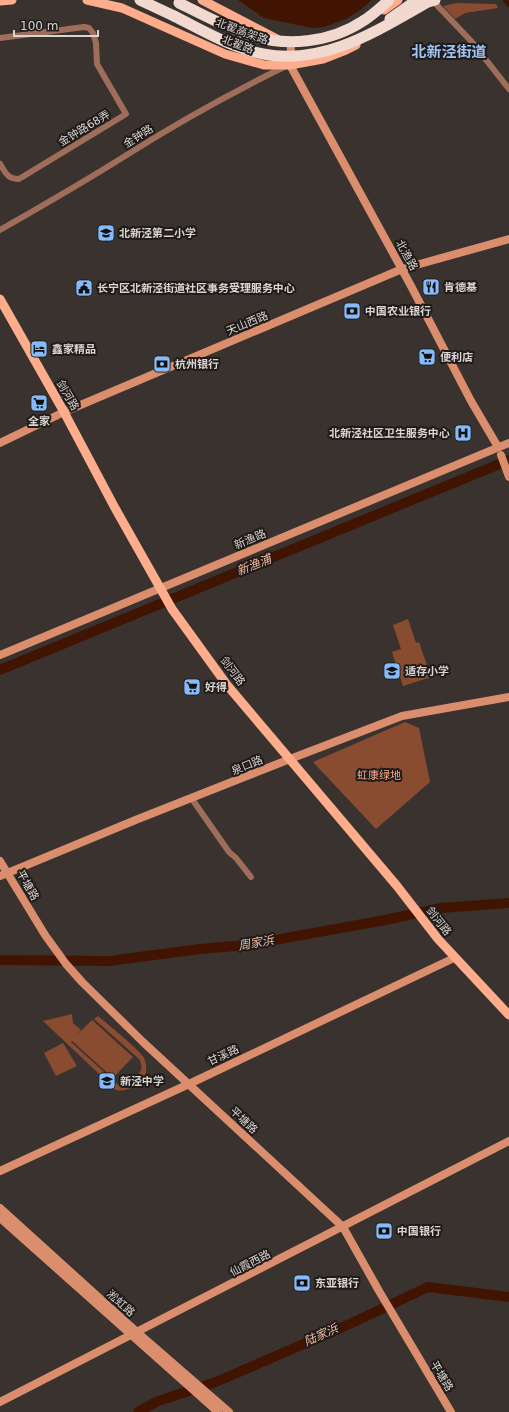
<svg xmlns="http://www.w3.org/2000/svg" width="509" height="1412" viewBox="0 0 509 1412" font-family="'DejaVu Sans','Noto Sans SC',sans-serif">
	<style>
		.green { fill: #894c31 }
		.water { fill: #401400 }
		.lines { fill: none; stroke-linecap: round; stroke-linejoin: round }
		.canal { stroke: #401400; stroke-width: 6 }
		.river { stroke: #401400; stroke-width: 10 }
		.street { stroke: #9f6e5a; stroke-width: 6 }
		.secondary { stroke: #db8e6d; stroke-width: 8 }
		.primary { stroke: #fdad8b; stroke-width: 9 }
		.highway { stroke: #f2d9cf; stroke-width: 11 }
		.highway-bridge { stroke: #f2d9cf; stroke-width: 11 }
		.labels { text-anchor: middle; stroke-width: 4; stroke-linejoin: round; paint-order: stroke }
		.street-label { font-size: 11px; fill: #dad4d2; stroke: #1e1b19 }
		.poi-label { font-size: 11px; font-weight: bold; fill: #dad4d2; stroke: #1e1b19; text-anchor: start }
		.park-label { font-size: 11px; fill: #f5aa8a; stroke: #1e1b19 }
		.water-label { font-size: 12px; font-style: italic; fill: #f3b9a1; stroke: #1e1b19 }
		.district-label { font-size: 15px; font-weight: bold; fill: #9dc4f4; stroke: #1e1b19 }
	</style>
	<rect width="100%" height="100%" fill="#3a322e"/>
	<!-- green -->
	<g class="green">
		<path d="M457,3L496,4L498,8L465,13L455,19L443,6Z"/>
		<path d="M408,619L416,643L419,642L431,677L403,686L392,652L401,649L393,625Z"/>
		<path d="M405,722L419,728L430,782L376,829L313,762Z"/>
		<path d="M72,1014L73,1023L81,1030L76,1036L92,1020L133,1057L113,1078L72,1041L71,1042L117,1084C129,1082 148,1075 139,1059L94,1019L98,1016C105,1022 142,1052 144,1058C148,1067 147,1077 139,1083C131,1088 125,1092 116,1090L43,1021Z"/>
		<path d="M63,1043L77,1066L56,1076L44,1053Z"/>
	</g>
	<!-- water -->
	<path class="water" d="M238,0H372L360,10L346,19L324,27L312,28L264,18Z"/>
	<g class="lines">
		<!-- canal -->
		<path class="canal" d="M506,0L509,4"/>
		<!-- river -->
		<g class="river">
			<path d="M0,670L509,460"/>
			<path d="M0,960L109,961L200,949L247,945L385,920L441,908L509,903"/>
			<path d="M138,1412L158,1401L216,1382L352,1323L428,1287L509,1297"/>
		</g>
		<!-- street -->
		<g class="street">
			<path d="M432,0L472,42L509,89"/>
			<path d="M0,38L84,27L89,28L93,33L96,43L97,64L126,114L19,179C7,179 6,173 0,164"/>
			<path d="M0,230C42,206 84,182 125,156C177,123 231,93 286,66"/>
			<path d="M192,799L229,852L236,858L251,877"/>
		</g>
		<!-- secondary -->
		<g class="secondary">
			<path d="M291,45L290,65L411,286L471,401L498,447"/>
			<path d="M0,443L64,412L402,269L509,239"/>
			<path d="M501,455L509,477"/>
			<path d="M0,655L509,443"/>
			<path d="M0,861L45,935L66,964L82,982L143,1042L343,1227L379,1291L451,1412"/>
			<path d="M0,876L138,819L290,759L402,716L509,697"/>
			<path d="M0,1171L189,1084L454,958"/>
			<path d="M0,1208L138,1333L229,1412"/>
			<path d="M0,1218L218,1412"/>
			<path d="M0,1402L509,1141"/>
		</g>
		<!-- primary -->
		<g class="primary">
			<path d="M87,0L122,8L225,54L264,65H290L323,59L346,50L356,45"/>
			<path d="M202,0L277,39"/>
			<path d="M0,1L12,0"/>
			<path d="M384,10L398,0"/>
			<path d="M0,299L64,412L115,508L172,609L227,685L397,886L438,939L509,1015"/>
		</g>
		<!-- highway -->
		<g class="highway">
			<path d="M140,0L174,16"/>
			<path d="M390,19L417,0"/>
		</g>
		<!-- highway-bridge -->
		<g class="highway-bridge">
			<path d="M179,3C202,14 225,27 249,35C286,47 330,43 363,21C373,15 381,7 389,0"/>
			<path d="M174,16C202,30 232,48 263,54C324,66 378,30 428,2L435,0"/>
		</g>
	</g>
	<!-- icons -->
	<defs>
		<g id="school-square" transform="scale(0.9)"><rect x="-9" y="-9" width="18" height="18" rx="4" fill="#86bbfb" stroke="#1e1b19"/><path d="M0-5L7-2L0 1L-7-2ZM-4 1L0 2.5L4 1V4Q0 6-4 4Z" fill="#111"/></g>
		<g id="restaurant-square" transform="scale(0.9)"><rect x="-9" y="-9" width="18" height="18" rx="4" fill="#86bbfb" stroke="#1e1b19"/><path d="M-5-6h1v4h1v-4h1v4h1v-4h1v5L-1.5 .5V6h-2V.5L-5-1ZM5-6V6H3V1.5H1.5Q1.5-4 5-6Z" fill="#111"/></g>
		<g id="civic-square" transform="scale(0.9)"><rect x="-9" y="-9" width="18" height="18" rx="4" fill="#86bbfb" stroke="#1e1b19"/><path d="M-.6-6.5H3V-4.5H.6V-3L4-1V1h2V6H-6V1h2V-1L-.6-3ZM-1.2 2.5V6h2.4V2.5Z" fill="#111"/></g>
		<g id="bank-square" transform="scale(0.9)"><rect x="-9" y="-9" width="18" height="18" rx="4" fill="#86bbfb" stroke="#1e1b19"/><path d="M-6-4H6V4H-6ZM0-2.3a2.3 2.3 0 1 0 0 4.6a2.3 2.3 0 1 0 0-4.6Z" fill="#111"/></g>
		<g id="hotel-square" transform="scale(0.9)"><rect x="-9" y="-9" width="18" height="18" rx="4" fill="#86bbfb" stroke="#1e1b19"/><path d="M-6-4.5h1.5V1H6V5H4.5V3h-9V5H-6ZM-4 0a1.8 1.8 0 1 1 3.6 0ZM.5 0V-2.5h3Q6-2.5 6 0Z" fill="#111"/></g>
		<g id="supermarket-square" transform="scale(0.9)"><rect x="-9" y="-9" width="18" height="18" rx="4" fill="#86bbfb" stroke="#1e1b19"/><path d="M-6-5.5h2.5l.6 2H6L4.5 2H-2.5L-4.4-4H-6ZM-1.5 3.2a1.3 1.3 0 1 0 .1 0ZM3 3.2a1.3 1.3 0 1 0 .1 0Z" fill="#111"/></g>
		<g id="hospital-square" transform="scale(0.9)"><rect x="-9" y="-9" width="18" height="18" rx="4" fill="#86bbfb" stroke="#1e1b19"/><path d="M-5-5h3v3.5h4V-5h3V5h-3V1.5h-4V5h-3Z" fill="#111"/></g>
	</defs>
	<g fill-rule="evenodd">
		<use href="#school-square" x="106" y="233"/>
		<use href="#restaurant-square" x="431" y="287"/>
		<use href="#civic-square" x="84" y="288"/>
		<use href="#bank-square" x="352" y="311"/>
		<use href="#hotel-square" x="39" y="349"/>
		<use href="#supermarket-square" x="427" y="357"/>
		<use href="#bank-square" x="162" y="364"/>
		<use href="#supermarket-square" x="39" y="403"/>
		<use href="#hospital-square" x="463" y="433"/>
		<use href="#school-square" x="392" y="671"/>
		<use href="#supermarket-square" x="192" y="687"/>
		<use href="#school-square" x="107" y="1081"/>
		<use href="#bank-square" x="384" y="1231"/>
		<use href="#bank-square" x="302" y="1283"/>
	</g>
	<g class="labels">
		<!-- street labels -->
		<g class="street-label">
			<text transform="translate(242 31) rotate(20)" y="4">北翟高架路</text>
			<text transform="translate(238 44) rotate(20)" y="4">北翟路</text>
			<text transform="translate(84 128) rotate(-31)" y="4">金钟路68弄</text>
			<text transform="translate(138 136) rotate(-32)" y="4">金钟路</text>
			<text transform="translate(407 255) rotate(61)" y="4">北渔路</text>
			<text transform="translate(247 323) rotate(-23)" y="4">天山西路</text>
			<text transform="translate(68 395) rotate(60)" y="4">剑河路</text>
			<text transform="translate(250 539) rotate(-23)" y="4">新渔路</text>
			<text transform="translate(233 671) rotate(53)" y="4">剑河路</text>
			<text transform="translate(247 765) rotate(-22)" y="4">泉口路</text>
			<text transform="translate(28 885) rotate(60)" y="4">平塘路</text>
			<text transform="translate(439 921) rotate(52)" y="4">剑河路</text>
			<text transform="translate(223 1055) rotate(-25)" y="4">甘溪路</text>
			<text transform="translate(244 1120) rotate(43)" y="4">平塘路</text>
			<text transform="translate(250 1263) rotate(-27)" y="4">仙霞西路</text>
			<text transform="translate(121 1303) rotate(42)" y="4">淞虹路</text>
			<text transform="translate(442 1376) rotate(59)" y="4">平塘路</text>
		</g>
		<!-- poi labels -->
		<g class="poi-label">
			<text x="119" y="237">北新泾第二小学</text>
			<text x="444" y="291">肯德基</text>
			<text x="97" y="292">长宁区北新泾街道社区事务受理服务中心</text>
			<text x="365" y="315">中国农业银行</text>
			<text x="52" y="353">鑫家精品</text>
			<text x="440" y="361">便利店</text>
			<text x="175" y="368">杭州银行</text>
			<text x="39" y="425" text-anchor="middle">全家</text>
			<text x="450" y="437" text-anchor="end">北新泾社区卫生服务中心</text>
			<text x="405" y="675">适存小学</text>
			<text x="205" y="691">好得</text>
			<text x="120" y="1085">新泾中学</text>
			<text x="397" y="1235">中国银行</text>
			<text x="315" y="1287">东亚银行</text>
		</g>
		<!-- park labels -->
		<g class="park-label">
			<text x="379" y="779">虹康绿地</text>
		</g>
		<!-- water labels -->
		<g class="water-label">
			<text transform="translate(254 565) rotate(-22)" y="4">新渔浦</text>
			<text transform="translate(256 943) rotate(-10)" y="4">周家浜</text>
			<text transform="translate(321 1335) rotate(-24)" y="4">陆家浜</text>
		</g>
		<!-- district labels -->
		<g class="district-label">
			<text x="449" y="57">北新泾街道</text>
		</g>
	</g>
	<!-- scale -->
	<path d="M14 30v6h84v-6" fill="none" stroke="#dad4d2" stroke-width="2"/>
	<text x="20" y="30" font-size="12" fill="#dad4d2" stroke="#1e1b19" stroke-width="3" paint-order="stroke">100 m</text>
</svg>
